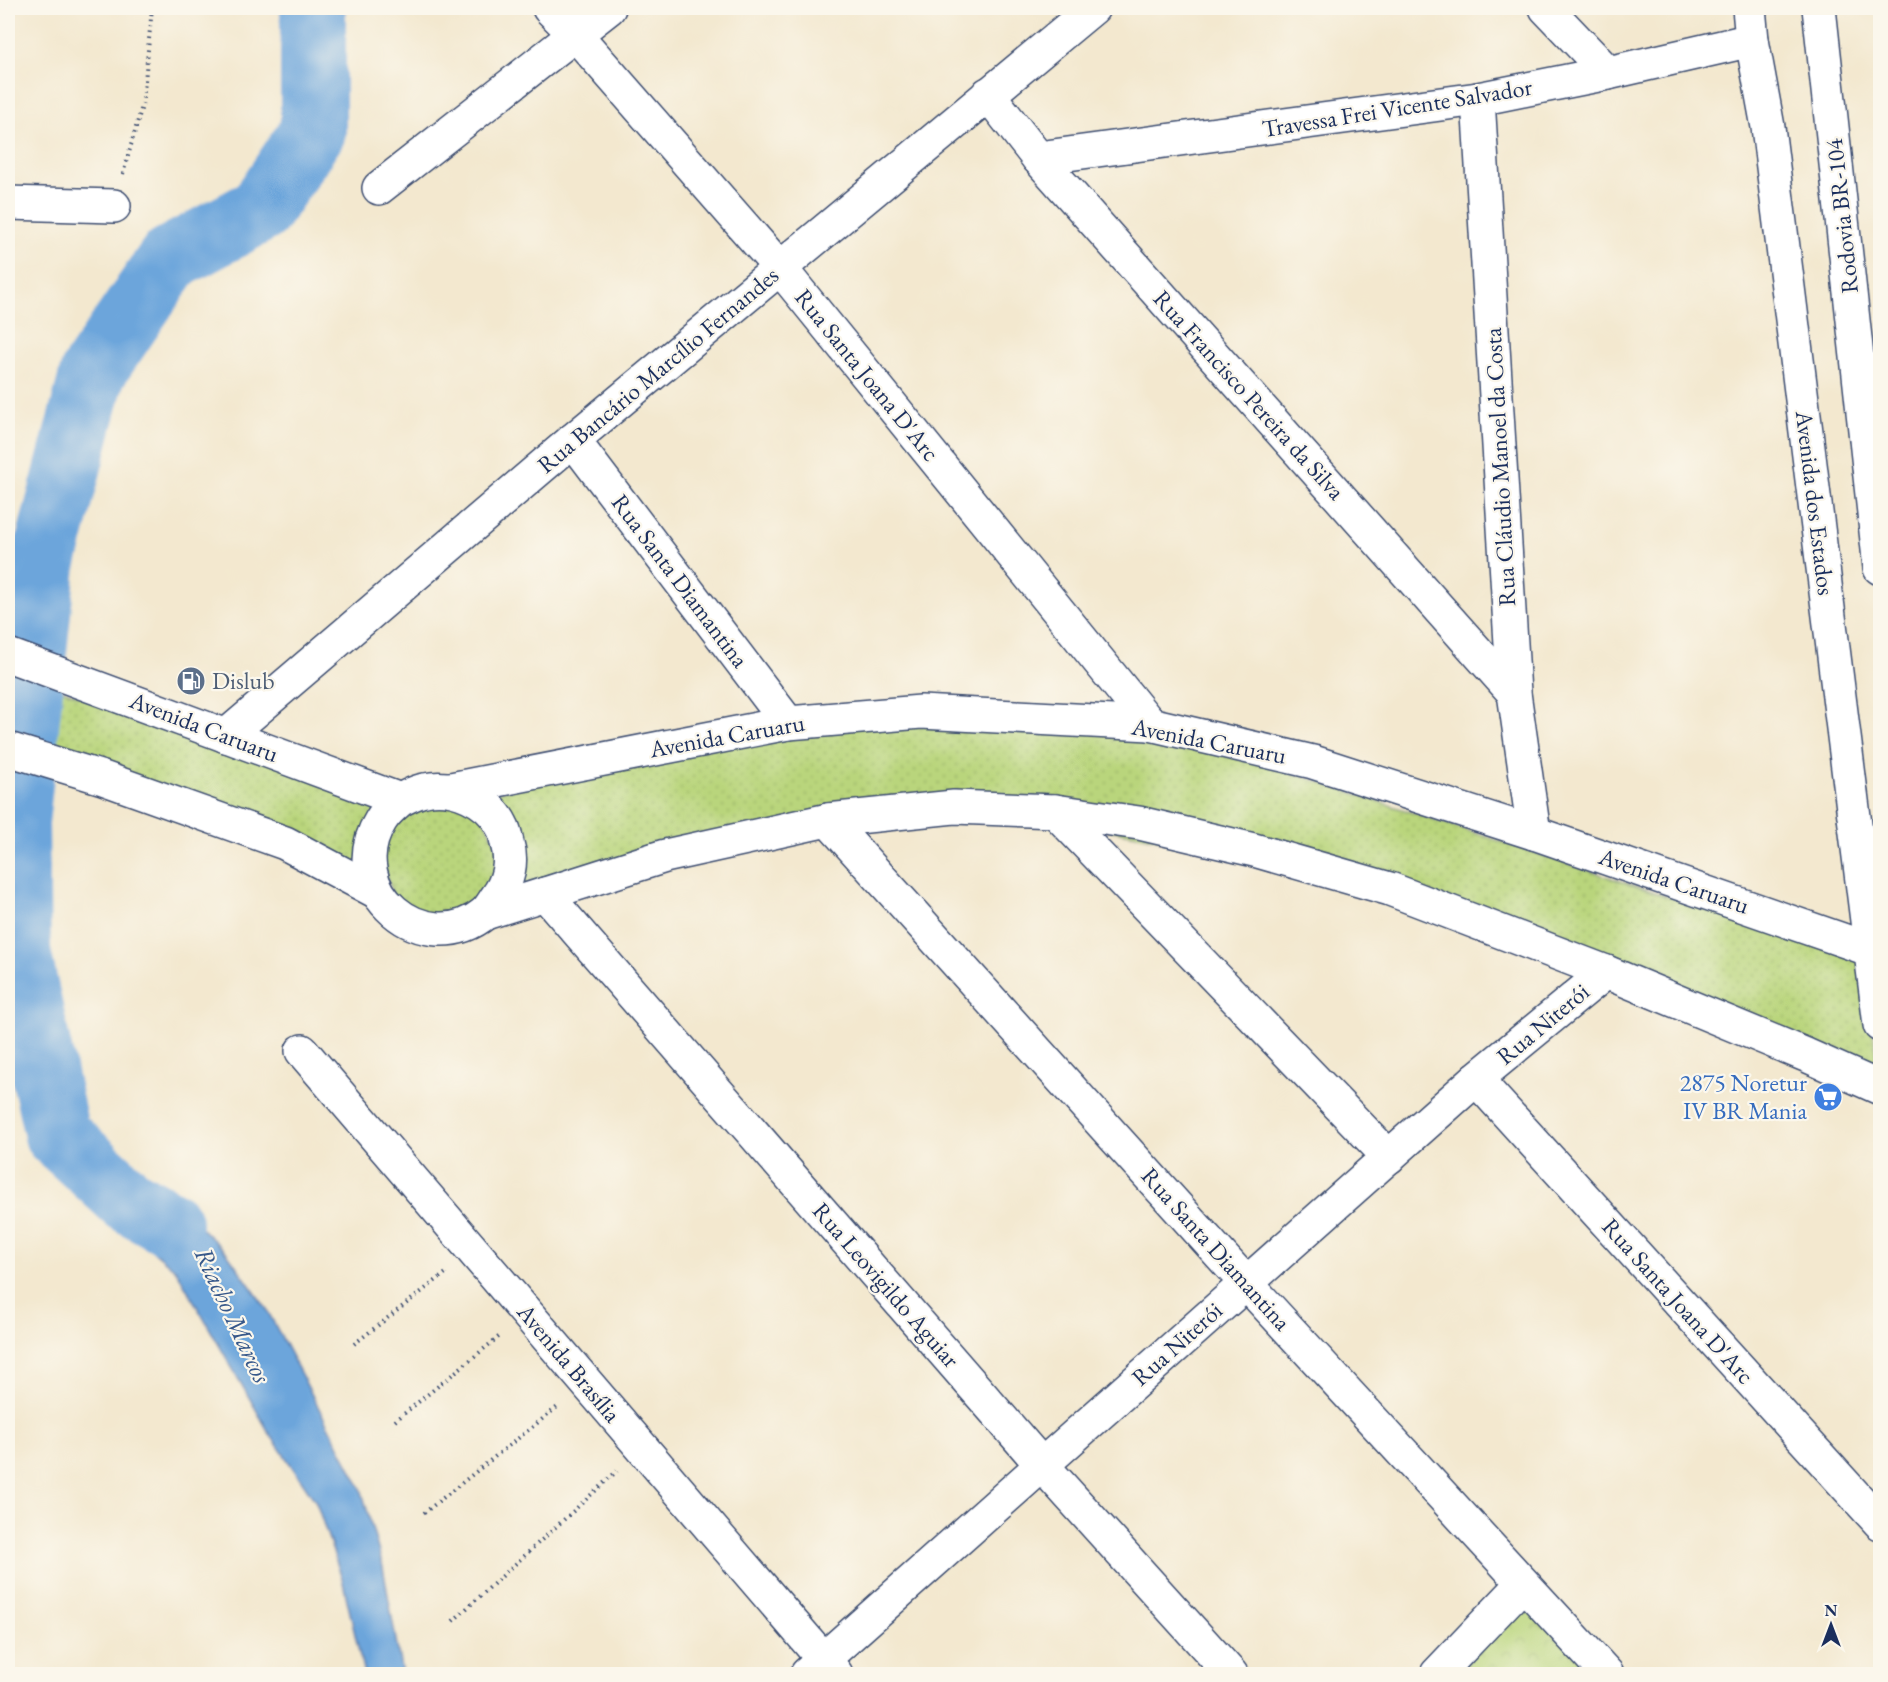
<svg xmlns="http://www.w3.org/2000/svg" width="1888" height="1682" viewBox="0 0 1888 1682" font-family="'EB Garamond',serif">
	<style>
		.grass { fill: url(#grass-dots); stroke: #6a826c; stroke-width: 1.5 }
		.park { fill: url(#park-crowns); stroke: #6a826c; stroke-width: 1.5 }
		.water { fill: #6ca5db; stroke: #446a9c; stroke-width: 1.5 }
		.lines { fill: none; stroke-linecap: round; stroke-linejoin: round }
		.river { stroke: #6ca5db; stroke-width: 66 }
		.minor-casing { stroke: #3b4b6f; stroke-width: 36 }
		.major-casing { stroke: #3b4b6f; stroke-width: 36 }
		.highway-casing { stroke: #3b4b6f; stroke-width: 36 }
		.path { stroke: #3b4b6f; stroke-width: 4; stroke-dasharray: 1.5 4.5; stroke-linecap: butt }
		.minor { stroke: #fff; stroke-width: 33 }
		.major { stroke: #fff; stroke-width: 33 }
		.highway { stroke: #fff; stroke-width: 33 }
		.labels { text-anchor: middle; stroke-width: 4.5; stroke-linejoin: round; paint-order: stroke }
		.street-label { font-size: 24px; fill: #1b2f5e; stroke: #fbf7ec }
		.service-label { font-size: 24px; fill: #4e5e75; stroke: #fbf7ec; text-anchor: start }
		.shop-label { font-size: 24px; fill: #366cbe; stroke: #fbf7ec; text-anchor: end }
		.water-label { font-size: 26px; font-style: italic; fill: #37588a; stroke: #fbf7ec }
	</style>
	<defs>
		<pattern id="grass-dots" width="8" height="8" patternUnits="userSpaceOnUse" patternTransform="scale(1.5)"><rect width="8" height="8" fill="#b9d57b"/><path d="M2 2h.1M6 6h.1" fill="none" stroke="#9eb76d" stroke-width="1.8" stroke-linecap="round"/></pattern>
		<pattern id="park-crowns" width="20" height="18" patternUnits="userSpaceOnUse" patternTransform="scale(1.5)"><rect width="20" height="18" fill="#b9d57b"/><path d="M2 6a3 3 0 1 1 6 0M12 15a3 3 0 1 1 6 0" fill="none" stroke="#9eb76d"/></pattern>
	</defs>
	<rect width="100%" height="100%" fill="#fbf7ec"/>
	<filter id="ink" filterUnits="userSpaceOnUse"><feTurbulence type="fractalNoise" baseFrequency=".0167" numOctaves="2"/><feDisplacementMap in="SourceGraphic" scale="12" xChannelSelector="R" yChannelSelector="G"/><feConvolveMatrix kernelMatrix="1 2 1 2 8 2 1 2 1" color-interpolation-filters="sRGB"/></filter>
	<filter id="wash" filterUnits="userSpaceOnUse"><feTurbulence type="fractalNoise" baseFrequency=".008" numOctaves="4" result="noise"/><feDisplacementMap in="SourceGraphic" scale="24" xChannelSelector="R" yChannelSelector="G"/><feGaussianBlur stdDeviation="1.35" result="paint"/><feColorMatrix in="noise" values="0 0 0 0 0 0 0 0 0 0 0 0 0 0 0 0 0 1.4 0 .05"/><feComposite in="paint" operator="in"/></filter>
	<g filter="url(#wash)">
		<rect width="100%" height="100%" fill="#f3e8cf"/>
		<!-- grass -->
		<g class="grass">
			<path d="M8,671L386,803L365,877L8,738Z"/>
			<path d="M946,720L1116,729L1277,768L1864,961L1878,1071L1410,885L946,800L510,894L488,794L786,732Z"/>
			<path d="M432,795L478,808L502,856L483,903L439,921L393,896L378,844L387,828Z"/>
		</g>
		<!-- park -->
		<path class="park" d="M1517,1598L1597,1674H1459Z"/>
		<!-- water -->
		<path class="water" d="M112,1153L145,1174L227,1253L266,1308L361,1488L383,1567L402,1674H364L342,1578L316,1502L270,1434L176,1270L80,1189Z"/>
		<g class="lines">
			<!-- river -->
			<path class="river" d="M169,1223L128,1200L57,1135L18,952L16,823L43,565L93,372L170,259L260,210L313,131V8"/>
		</g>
	</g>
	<g filter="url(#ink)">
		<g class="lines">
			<!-- minor casing -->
			<g class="minor-casing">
				<g id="minor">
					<path d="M549,8L576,35L780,268L1150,724"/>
					<path d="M1546,8L1608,73"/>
					<path d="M988,94L1038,158L1514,693"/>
					<path d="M1478,99L1514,693L1534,833"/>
					<path d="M1038,158L1478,99L1608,73L1752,40"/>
					<path d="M379,188L609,8"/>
					<path d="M8,203L114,206"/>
					<path d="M573,440L788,723"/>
					<path d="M226,736L573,440L1093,8"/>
					<path d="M1055,811L1389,1157"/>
					<path d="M828,820L1246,1283L1607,1674"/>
					<path d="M545,894L1042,1465L1231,1674"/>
					<path d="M302,1051L836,1674"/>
					<path d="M1476,1079L1880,1523"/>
					<path d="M807,1674L1476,1079L1606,972"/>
					<path d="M1437,1674L1523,1584"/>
				</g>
			</g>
			<!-- major casing -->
			<g class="major-casing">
				<g id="major">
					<path d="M1749,8L1752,40L1768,127L1880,1025"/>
					<path d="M8,655L400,800C407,797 416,791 425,790C453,784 489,799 502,826C505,831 506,838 507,843C513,862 508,883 496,898C493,903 489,909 485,913C425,962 337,890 381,820C385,813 393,806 400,800"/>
					<path d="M8,749L103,778L285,843L377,892"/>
					<path d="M451,789L788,723L921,712L1150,724L1313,762L1534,833L1880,953"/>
					<path d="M485,913L665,856L828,820L954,807L1055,811L1139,823L1254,850L1390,889L1606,972L1806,1055L1880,1088"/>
				</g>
			</g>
			<!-- highway casing -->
			<g class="highway-casing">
				<path id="highway" d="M1819,8L1880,568"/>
			</g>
			<!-- path -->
			<g class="path">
				<path d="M123,174L143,102L152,8"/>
				<path d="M354,1344L447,1272"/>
				<path d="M395,1421L501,1335"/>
				<path d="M424,1513L560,1405"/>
				<path d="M453,1621L617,1471"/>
			</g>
			<!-- minor -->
			<use href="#minor" class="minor"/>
			<!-- major -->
			<use href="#major" class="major"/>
			<!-- highway -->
			<use href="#highway" class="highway"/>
		</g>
	</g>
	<!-- icons -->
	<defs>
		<g id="fuel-disc" transform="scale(1.5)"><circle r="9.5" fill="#5c6f8a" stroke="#fbf7ec"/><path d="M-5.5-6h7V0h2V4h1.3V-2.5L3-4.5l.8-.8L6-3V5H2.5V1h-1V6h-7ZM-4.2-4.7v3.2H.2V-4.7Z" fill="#fff"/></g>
		<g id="supermarket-disc" transform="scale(1.5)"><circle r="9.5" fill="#3f7fe0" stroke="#fbf7ec"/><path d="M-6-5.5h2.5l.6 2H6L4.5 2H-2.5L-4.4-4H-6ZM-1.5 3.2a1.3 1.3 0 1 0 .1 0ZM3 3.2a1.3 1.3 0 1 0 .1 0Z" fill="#fff"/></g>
	</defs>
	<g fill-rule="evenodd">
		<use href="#fuel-disc" x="191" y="681"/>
		<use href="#supermarket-disc" x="1828" y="1097"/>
	</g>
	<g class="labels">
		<!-- street labels -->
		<g class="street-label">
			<text transform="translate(1397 108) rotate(-9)" y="8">Travessa Frei Vicente Salvador</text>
			<text transform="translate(1842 216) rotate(-96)" y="8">Rodovia BR-104</text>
			<text transform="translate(658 370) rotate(-40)" y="8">Rua Bancário Marcílio Fernandes</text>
			<text transform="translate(867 375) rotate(51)" y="8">Rua Santa Joana D'Arc</text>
			<text transform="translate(1249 395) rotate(48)" y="8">Rua Francisco Pereira da Silva</text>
			<text transform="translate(1500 467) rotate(-93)" y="8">Rua Cláudio Manoel da Costa</text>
			<text transform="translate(1815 503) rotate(83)" y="8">Avenida dos Estados</text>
			<text transform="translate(680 581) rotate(53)" y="8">Rua Santa Diamantina</text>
			<text transform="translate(204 727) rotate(21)" y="8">Avenida Caruaru</text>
			<text transform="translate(727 736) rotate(-10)" y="8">Avenida Caruaru</text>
			<text transform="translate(1209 741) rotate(11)" y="8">Avenida Caruaru</text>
			<text transform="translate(1674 881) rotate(19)" y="8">Avenida Caruaru</text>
			<text transform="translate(1543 1024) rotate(-40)" y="8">Rua Niterói</text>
			<text transform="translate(1216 1249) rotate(48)" y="8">Rua Santa Diamantina</text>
			<text transform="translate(886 1285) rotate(49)" y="8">Rua Leovigildo Aguiar</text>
			<text transform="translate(1678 1301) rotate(48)" y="8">Rua Santa Joana D'Arc</text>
			<text transform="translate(1177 1344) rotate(-42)" y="8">Rua Niterói</text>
			<text transform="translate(569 1363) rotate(50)" y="8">Avenida Brasília</text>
		</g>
		<!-- service labels -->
		<g class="service-label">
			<text x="212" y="689">Dislub</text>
		</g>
		<!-- shop labels -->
		<g class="shop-label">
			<text x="1807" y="1091">2875 Noretur<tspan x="1807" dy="28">IV BR Mania</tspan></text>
		</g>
		<!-- water labels -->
		<g class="water-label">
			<text transform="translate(233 1315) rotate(65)" y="9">Riacho Marcos</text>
		</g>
	</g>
	<!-- margin -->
	<rect width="1888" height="1682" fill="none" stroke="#fbf7ec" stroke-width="30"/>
	<!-- north arrow -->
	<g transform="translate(1831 1625)" stroke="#fbf7ec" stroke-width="4.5" paint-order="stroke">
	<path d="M0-4.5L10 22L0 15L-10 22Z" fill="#1b2f5e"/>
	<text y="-9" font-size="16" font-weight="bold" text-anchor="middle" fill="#1b2f5e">N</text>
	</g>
</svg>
